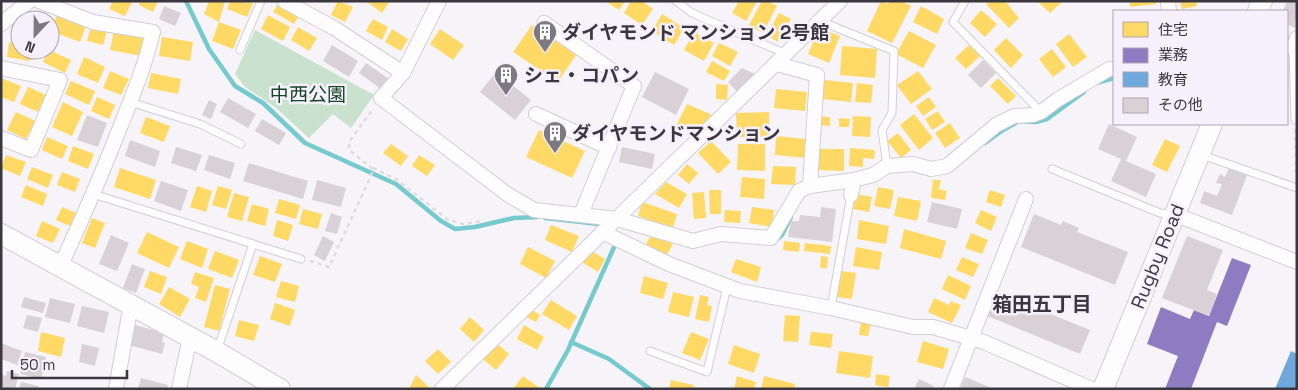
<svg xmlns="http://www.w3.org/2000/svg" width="1298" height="390" viewBox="0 0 1298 390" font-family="'Space Grotesk','Noto Sans JP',sans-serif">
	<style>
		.green { fill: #c8e2ce }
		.homes { fill: #ffd966 }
		.offices { fill: #8e7cc3 }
		.schools { fill: #6fa8dc }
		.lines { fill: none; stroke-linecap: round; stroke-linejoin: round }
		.stream { stroke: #75cace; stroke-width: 4.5 }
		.building { fill: #d8d2d7 }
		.lane-casing { stroke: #d1ced5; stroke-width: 9 }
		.street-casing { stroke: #d1ced5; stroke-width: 16 }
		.secondary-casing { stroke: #d1ced5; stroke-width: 22 }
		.path { stroke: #dddddf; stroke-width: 2.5; stroke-dasharray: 4 4; stroke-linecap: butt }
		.lane { stroke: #fefdfe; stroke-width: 7 }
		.street { stroke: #fefdfe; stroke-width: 14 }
		.secondary { stroke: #fefdfe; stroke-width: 20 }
		.labels { text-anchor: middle; stroke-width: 5; stroke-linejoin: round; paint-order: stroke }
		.poi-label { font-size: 19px; font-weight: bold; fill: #3b373f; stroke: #f6f0fc; text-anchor: start }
		.park-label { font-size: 19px; fill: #134623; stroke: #f6f0fc }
		.street-label { font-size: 19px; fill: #3b373f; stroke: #f6f0fc }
		.neighbourhood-label { font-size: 20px; font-weight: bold; fill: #3b373f; stroke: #f6f0fc }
	</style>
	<rect width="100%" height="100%" fill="#f6f3f9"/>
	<!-- green -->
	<path class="green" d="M255,30L374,95L351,128L333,114L309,138L275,107L245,87L235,74Z"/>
	<!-- homes -->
	<g class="homes">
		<path d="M113,1L132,2L125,16L109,9Z"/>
		<path d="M140,1H158L153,12L139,5Z"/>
		<path d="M209,1H225L219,22L204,14Z"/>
		<path d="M230,1L253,3L247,17L227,9Z"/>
		<path d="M338,1L353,7L345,22L331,15Z"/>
		<path d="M366,1H390L382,13Z"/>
		<path d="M605,1H625L619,10Z"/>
		<path d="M631,1H642L653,9L642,25L624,13Z"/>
		<path d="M739,1H757L746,21L732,13Z"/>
		<path d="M762,1H768L777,6L763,33L749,25Z"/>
		<path d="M881,1L888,4L890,1H901L911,6L892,43L867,31Z"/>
		<path d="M990,1H1005L1019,18L1009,28L986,4Z"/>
		<path d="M1037,1H1063L1050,13Z"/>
		<path d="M1130,1H1156V4L1130,7Z"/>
		<path d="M1180,1H1196L1197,6L1182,9Z"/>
		<path d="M279,2L300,14L294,24L273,12Z"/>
		<path d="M921,6L944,19L937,34L913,22Z"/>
		<path d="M981,10L997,24L985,37L970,23Z"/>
		<path d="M779,13L791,19L778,42L767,35Z"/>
		<path d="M25,14L47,19V20H20V28L11,26Z"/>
		<path d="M662,14L684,28L674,45L652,31Z"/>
		<path d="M57,15L86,26L80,42L51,31Z"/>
		<path d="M268,15L290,27L283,41L261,29Z"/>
		<path d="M373,19L388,27L382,40L366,31Z"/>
		<path d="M219,22L241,30L233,49L212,41Z"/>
		<path d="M532,25L576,55L558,82L513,52Z"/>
		<path d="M91,26L107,31L103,45L87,41Z"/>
		<path d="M298,27L317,38L309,51L291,40Z"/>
		<path d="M819,28L840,36L829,63L808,54Z"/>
		<path d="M392,29L408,39L401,51L385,42Z"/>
		<path d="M440,29L464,45L453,60L430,44Z"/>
		<path d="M114,30L145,36L142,56L110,50Z"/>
		<path d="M909,31L936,45L923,68L896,54Z"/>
		<path d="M694,32L714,43L704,61L684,50Z"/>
		<path d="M1069,34L1087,57L1073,67L1056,44Z"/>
		<path d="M162,37L193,42L190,61L159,56Z"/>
		<path d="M1006,38L1023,55L1011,68L994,50Z"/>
		<path d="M9,42L20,43V50H31L30,61L7,57Z"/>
		<path d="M719,43L738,52L730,66L712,56Z"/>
		<path d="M969,45L980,56L966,69L955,58Z"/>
		<path d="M842,46L877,49L875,78L840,75Z"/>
		<path d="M1052,49L1066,67L1053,77L1039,59Z"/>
		<path d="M49,50L71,60L65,73L43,62Z"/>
		<path d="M84,57L105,67L98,83L77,74Z"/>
		<path d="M712,61L730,71L724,81L706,72Z"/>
		<path d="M110,71L129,79L121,95L103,88Z"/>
		<path d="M918,71L932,89L911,104L897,85Z"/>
		<path d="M151,73L181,79L178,94L148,88Z"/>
		<path d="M1,78L21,86L14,102L1,97Z"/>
		<path d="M998,78L1016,96L1008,104L990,86Z"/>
		<path d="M824,80L853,83L851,102L822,99Z"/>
		<path d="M71,81L95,91L89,105L65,94Z"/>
		<path d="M857,83L873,85L871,103L855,102Z"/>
		<path d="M716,84L728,85L727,100L716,99Z"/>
		<path d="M28,87L46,95L38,112L20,104Z"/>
		<path d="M776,89L807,92L805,111L774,108Z"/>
		<path d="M97,97L115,105L109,119L91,111Z"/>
		<path d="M929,97L936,107L923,116L916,106Z"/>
		<path d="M63,102L83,112L72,136L52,127Z"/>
		<path d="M687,104L712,115L699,134L677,124Z"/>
		<path d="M938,111L945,122L932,130L925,119Z"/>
		<path d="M16,112L35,121L26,139L7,130Z"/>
		<path d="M769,112V137H737L736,113Z"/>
		<path d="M914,114L933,138L919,150L900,125Z"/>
		<path d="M818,116L830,117V126L817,125Z"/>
		<path d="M853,116L871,117L870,137L852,136Z"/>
		<path d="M146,117L170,126L164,142L140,133Z"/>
		<path d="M839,118L850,119L849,127H839Z"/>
		<path d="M950,123L960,138L945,148L935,133Z"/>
		<path d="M539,130L585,151L572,178L526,157Z"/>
		<path d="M898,133L911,150L901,158L887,141Z"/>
		<path d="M776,136L807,139L806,158L775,155Z"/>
		<path d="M47,137L68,146L62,159L42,150Z"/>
		<path d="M1165,139L1180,146L1167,172L1152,165Z"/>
		<path d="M711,141L731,162L718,174L698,153Z"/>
		<path d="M391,144L408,156L401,166L383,153Z"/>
		<path d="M738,144H765V171L737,170Z"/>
		<path d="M73,146L94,154L88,169L68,161Z"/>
		<path d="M850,148L875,150L874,159L863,158V167L849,166Z"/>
		<path d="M817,149H844V171L816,170Z"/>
		<path d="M6,155L26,162L20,176L1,168Z"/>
		<path d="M419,155L435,165L427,176L412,166Z"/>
		<path d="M687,164L698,173L689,184L678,175Z"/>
		<path d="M773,166L796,167L795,185L771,184Z"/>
		<path d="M32,167L53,175L48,188L27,179Z"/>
		<path d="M120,168L156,180L150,199L114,187Z"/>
		<path d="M62,172L80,179L75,192L57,185Z"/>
		<path d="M742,177L765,179L764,199L740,197Z"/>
		<path d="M933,180H941L939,189L947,191L945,200L931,198Z"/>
		<path d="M666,182L687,194L679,208L655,194Z"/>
		<path d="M26,185L47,194L43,206L21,197Z"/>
		<path d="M197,186L212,191L206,212L190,207Z"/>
		<path d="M218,186L232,190L226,209L212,205Z"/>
		<path d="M878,187L894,190L890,209L874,206Z"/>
		<path d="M709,190H721V214H710Z"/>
		<path d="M990,190L1005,195L1001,207L986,202Z"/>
		<path d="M704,192L706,218L694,219L692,193Z"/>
		<path d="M234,193L249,197L242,221L227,217Z"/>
		<path d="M856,194L872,197L869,212L853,209Z"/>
		<path d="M898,197L921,201L917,221L894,216Z"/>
		<path d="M279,199L300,205L296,219L275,213Z"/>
		<path d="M642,202L677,214L673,228L638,216Z"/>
		<path d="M252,204L269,209L265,226L247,221Z"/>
		<path d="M62,207L76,213L70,226L56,220Z"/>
		<path d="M752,207L774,210L772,227L749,223Z"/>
		<path d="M303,209L322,214L318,229L299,224Z"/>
		<path d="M725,210L741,211L740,223L724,222Z"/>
		<path d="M981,210L997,217L991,231L975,223Z"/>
		<path d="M92,218L105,223L95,248L82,243Z"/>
		<path d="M277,220L293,225L288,241L273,236Z"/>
		<path d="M859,220L889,226L886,244L857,239Z"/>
		<path d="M42,221L60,229L53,243L36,236Z"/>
		<path d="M551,225L579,236L572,252L545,240Z"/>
		<path d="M904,229L946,241L941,259L900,248Z"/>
		<path d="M147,232L179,247L169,268L137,253Z"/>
		<path d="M971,233L988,240L982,254L965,248Z"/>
		<path d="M651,235L673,244L666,256L646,244Z"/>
		<path d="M187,241L208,249L202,268L180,259Z"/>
		<path d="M784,241L800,243L799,252L783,250Z"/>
		<path d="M805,243L831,246L830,254L804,251Z"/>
		<path d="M528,247L555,261L546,278L520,264Z"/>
		<path d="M856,247L882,252L879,270L853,266Z"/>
		<path d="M590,250L605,259L598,272L583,263Z"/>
		<path d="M215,251L239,260L232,278L208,269Z"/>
		<path d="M260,256L282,264L275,282L253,275Z"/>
		<path d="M821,256L828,257L827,268H820Z"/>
		<path d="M962,257L979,264L973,277L956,270Z"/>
		<path d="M736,259L761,267L757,282L731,272Z"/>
		<path d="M150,271L167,277L161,294L144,287Z"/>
		<path d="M841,271L856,273L852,299L837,297Z"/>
		<path d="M195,272L214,278L206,302L195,298L199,287L191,284Z"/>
		<path d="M948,275L971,286L965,300L942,289Z"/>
		<path d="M644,276L668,283L663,299L640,293Z"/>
		<path d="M281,281L299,286L295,302L276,297Z"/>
		<path d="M215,285L230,289L219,331L204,327Z"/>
		<path d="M169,287L190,299L180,317L159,304Z"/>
		<path d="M673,292L694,297L689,317L668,312Z"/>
		<path d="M700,295L709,297L707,305L712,306L709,322L695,319Z"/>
		<path d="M934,298L949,305L951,301L961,305L952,323L928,312Z"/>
		<path d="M551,300L577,316L569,330L542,314Z"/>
		<path d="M275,303L295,310L290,326L270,319Z"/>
		<path d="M531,309L540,315L536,322L526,317Z"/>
		<path d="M785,315L800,316L798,342L783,341Z"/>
		<path d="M470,317L484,330L474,342L460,329Z"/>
		<path d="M239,320L259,325L254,341L235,336Z"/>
		<path d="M861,321L871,323L868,336L859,335Z"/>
		<path d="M524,325L544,337L537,350L517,339Z"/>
		<path d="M41,332L65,338L61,357L38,351Z"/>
		<path d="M691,332L709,339L700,360L682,353Z"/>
		<path d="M811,332L833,334L831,348L809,345Z"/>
		<path d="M494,341L509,354L496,370L480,357Z"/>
		<path d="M923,341L949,349L943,369L917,362Z"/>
		<path d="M734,345L760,354L754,373L728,364Z"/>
		<path d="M438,349L451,362L438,374L425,361Z"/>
		<path d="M839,351L873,356L870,378L836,373Z"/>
		<path d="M876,374L890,376L888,387L875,385Z"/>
		<path d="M416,375L431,389H409Z"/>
		<path d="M523,376L541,389H513Z"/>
		<path d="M737,376L756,382L754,389H734Z"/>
		<path d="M764,376L795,384L794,389H761Z"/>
		<path d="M671,380L694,385L693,389H669Z"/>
	</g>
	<!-- offices -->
	<path class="offices" d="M1232,258L1251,265L1227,326L1217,322L1191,389H1165L1178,356L1147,344L1161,307L1190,319L1194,310L1209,316Z"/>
	<!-- schools -->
	<path class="schools" d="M1291,351L1297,354V389H1275Z"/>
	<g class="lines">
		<!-- stream -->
		<g class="stream">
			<path d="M186,1L209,49L235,86L263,103L305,143L396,184L441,221L455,229L475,227L514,218L537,217"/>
			<path d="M1096,83L1114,78"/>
			<path d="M985,143L1003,130L1019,121L1036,122L1047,119L1084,92"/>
			<path d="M545,218L599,224"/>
			<path d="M775,241L782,235L791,217"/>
			<path d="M571,342L609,359L650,389"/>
			<path d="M546,389L568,350L615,245"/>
		</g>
	</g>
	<!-- building -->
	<g class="building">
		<path d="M1287,1H1297L1295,28L1287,24V11H1283Z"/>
		<path d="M164,6L181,13L175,26L159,19Z"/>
		<path d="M332,45L358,61L349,77L323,61Z"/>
		<path d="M983,60L996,73L981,88L968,75Z"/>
		<path d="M366,63L389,79L381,89L359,73Z"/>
		<path d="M742,68L755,74L737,92L728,82Z"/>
		<path d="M496,72L531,100L515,120L480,92Z"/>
		<path d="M655,72L689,89L676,115L642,97Z"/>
		<path d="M228,98L256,114L248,128L220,112Z"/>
		<path d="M209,100L217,104L211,119L202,115Z"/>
		<path d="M87,115L107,123L98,147L77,140Z"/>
		<path d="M262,119L286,133L279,145L255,131Z"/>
		<path d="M1109,124L1137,137L1126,161L1156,174L1146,197L1111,181L1121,159L1098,149Z"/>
		<path d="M130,140L160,151L155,167L125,156Z"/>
		<path d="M176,147L202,155L196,171L171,163Z"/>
		<path d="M622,147L655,154L652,169L619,162Z"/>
		<path d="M209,155L235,163L230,179L204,170Z"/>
		<path d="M249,163L308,181L303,199L243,181Z"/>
		<path d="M1229,168L1247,175L1232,215L1200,203L1204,191L1217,196L1222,184L1216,183L1220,174L1225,177Z"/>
		<path d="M317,180L346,188L341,207L312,200Z"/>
		<path d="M161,181L188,190L181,211L154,201Z"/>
		<path d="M932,202L962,209L957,229L927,222Z"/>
		<path d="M821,207L836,209L832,242L788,237L791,221H799L800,215L820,217Z"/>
		<path d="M331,213L342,217L337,234L325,231Z"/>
		<path d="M1034,214L1061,225L1063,221L1079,228L1077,232L1128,252L1115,285L1021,247Z"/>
		<path d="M111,235L129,243L117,271L99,264Z"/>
		<path d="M323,236L334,242L325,261L314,255Z"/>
		<path d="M1187,236L1223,250L1207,290L1217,294L1209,316L1162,298Z"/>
		<path d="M132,264L145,269L136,293L123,288Z"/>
		<path d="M994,291L1090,330L1080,354L985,315Z"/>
		<path d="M24,297L46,303L43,313L21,307Z"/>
		<path d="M50,298L75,304L70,323L45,317Z"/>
		<path d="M82,306L109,312L104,333L77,326Z"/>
		<path d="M27,315L42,318L38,332L23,328Z"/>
		<path d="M135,325L164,333L162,342L165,343L162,354L129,345Z"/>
		<path d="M1,343L22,351L17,365L1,359Z"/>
		<path d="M82,344L99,348L95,366L79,362Z"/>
		<path d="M25,352L46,357L41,379L20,374Z"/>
		<path d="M7,371L19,374L15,389H1V374L6,376Z"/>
		<path d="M965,377L994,389H960Z"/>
		<path d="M141,378L168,385L167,389H138Z"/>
		<path d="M919,379L934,386L933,389H914Z"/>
		<path d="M21,382L39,386L38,389H19Z"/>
	</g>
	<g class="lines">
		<!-- lane casing -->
		<g class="lane-casing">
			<g id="lane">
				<path d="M676,1L692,13L786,54"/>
				<path d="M965,1L953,22L1041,112"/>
				<path d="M820,21L894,51L892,113L882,130L887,166"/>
				<path d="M1293,48L1295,120"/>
				<path d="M240,50L261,1"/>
				<path d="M130,102L200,124L241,144"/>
				<path d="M1202,155L1297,188"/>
				<path d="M1052,169L1160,213L1172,214"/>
				<path d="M93,194L301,259"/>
				<path d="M831,308L851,195"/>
				<path d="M217,351L253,244"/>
				<path d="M650,351L707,372L727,287"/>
			</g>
		</g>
		<!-- street casing -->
		<g class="street-casing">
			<g id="street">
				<path d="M39,1L93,22L153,32C145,66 132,97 119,130C101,176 81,222 60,267"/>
				<path d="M284,1L334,28L403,73"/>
				<path d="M439,1L403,73L381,98L507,194L534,210L617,219L693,241L721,234L771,238L799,191L810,186L854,180L873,175L887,166L913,164L931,169L947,166L996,125L1014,116L1033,115L1041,112L1057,100L1109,69H1114"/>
				<path d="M1168,1L1169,11"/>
				<path d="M544,23L634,86L581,214"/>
				<path d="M1,24L29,1"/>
				<path d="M1293,48L1297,38"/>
				<path d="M777,64L817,75L810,186"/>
				<path d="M1,68L60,80L31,150L1,138"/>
				<path d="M536,114L609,148"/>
				<path d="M851,195L854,180"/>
				<path d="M1174,214L1297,262"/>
				<path d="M602,232L669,264L740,291L831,308L913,327H933L984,342L1092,389"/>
				<path d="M116,389L131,304"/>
				<path d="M179,389L190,337"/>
				<path d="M442,389L840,1"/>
				<path d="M951,389L1026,199"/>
			</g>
		</g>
		<!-- secondary casing -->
		<g class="secondary-casing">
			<g id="secondary">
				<path d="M1258,11L1262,1"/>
				<path d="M1,234L217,352L280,389"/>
				<path d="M1103,389L1212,124"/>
			</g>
		</g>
		<!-- path -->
		<g class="path">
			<path d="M1295,129L1296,176"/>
			<path d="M373,168L396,179L447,219L463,224L483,221"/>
			<path d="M310,261L329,267L371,176L373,169L349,150V142L373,109"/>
		</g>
		<!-- lane -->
		<use href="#lane" class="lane"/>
		<!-- street -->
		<use href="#street" class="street"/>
		<!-- secondary -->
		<use href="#secondary" class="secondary"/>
	</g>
	<!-- icons -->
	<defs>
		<g id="building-pin" transform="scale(1.25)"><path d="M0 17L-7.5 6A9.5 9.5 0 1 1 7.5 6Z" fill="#7c7980" stroke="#f6f0fc"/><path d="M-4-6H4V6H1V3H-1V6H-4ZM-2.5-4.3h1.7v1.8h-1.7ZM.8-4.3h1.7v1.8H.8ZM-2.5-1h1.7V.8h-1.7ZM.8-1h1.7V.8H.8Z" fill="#fff"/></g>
	</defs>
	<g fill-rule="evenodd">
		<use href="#building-pin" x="545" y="32"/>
		<use href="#building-pin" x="506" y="75"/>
		<use href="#building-pin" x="555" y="133"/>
	</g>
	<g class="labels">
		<!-- poi labels -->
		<g class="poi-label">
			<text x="562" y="39">ダイヤモンド マンション 2号館</text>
			<text x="524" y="82">シェ・コパン</text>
			<text x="572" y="140">ダイヤモンドマンション</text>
		</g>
		<!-- park labels -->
		<g class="park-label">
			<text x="308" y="101">中西公園</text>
		</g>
		<!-- street labels -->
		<g class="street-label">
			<text transform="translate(1157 256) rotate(-68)" y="7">Rugby Road</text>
		</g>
		<!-- neighbourhood labels -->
		<g class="neighbourhood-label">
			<text x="1042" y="311">箱田五丁目</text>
		</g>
	</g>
	<!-- border -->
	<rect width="1298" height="390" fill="none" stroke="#3b373f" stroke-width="5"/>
	<!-- legend -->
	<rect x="1113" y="10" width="175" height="115" fill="#f6f0fc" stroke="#aba6b0"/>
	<rect x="1123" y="22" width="25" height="15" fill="#ffd966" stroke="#aba6b0"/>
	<text x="1158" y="35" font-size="15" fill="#3b373f">住宅</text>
	<rect x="1123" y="48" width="25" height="15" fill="#8e7cc3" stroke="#aba6b0"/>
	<text x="1158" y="60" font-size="15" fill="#3b373f">業務</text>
	<rect x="1123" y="72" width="25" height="15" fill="#6fa8dc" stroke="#aba6b0"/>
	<text x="1158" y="85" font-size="15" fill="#3b373f">教育</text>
	<rect x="1123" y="98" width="25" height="15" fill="#d8d2d7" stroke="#aba6b0"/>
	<text x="1158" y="110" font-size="15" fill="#3b373f">その他</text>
	<!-- north arrow -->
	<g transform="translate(35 35) rotate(202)"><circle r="24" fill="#f6f0fc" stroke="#aba6b0"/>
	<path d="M0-4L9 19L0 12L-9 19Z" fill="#7c7980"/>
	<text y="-8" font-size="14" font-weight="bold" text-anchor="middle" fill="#3b373f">N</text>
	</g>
	<!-- scale -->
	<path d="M12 370v8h115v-8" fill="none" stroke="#3b373f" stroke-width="2.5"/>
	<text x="20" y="370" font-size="15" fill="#3b373f" stroke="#f6f0fc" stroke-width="4" paint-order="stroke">50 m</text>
</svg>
